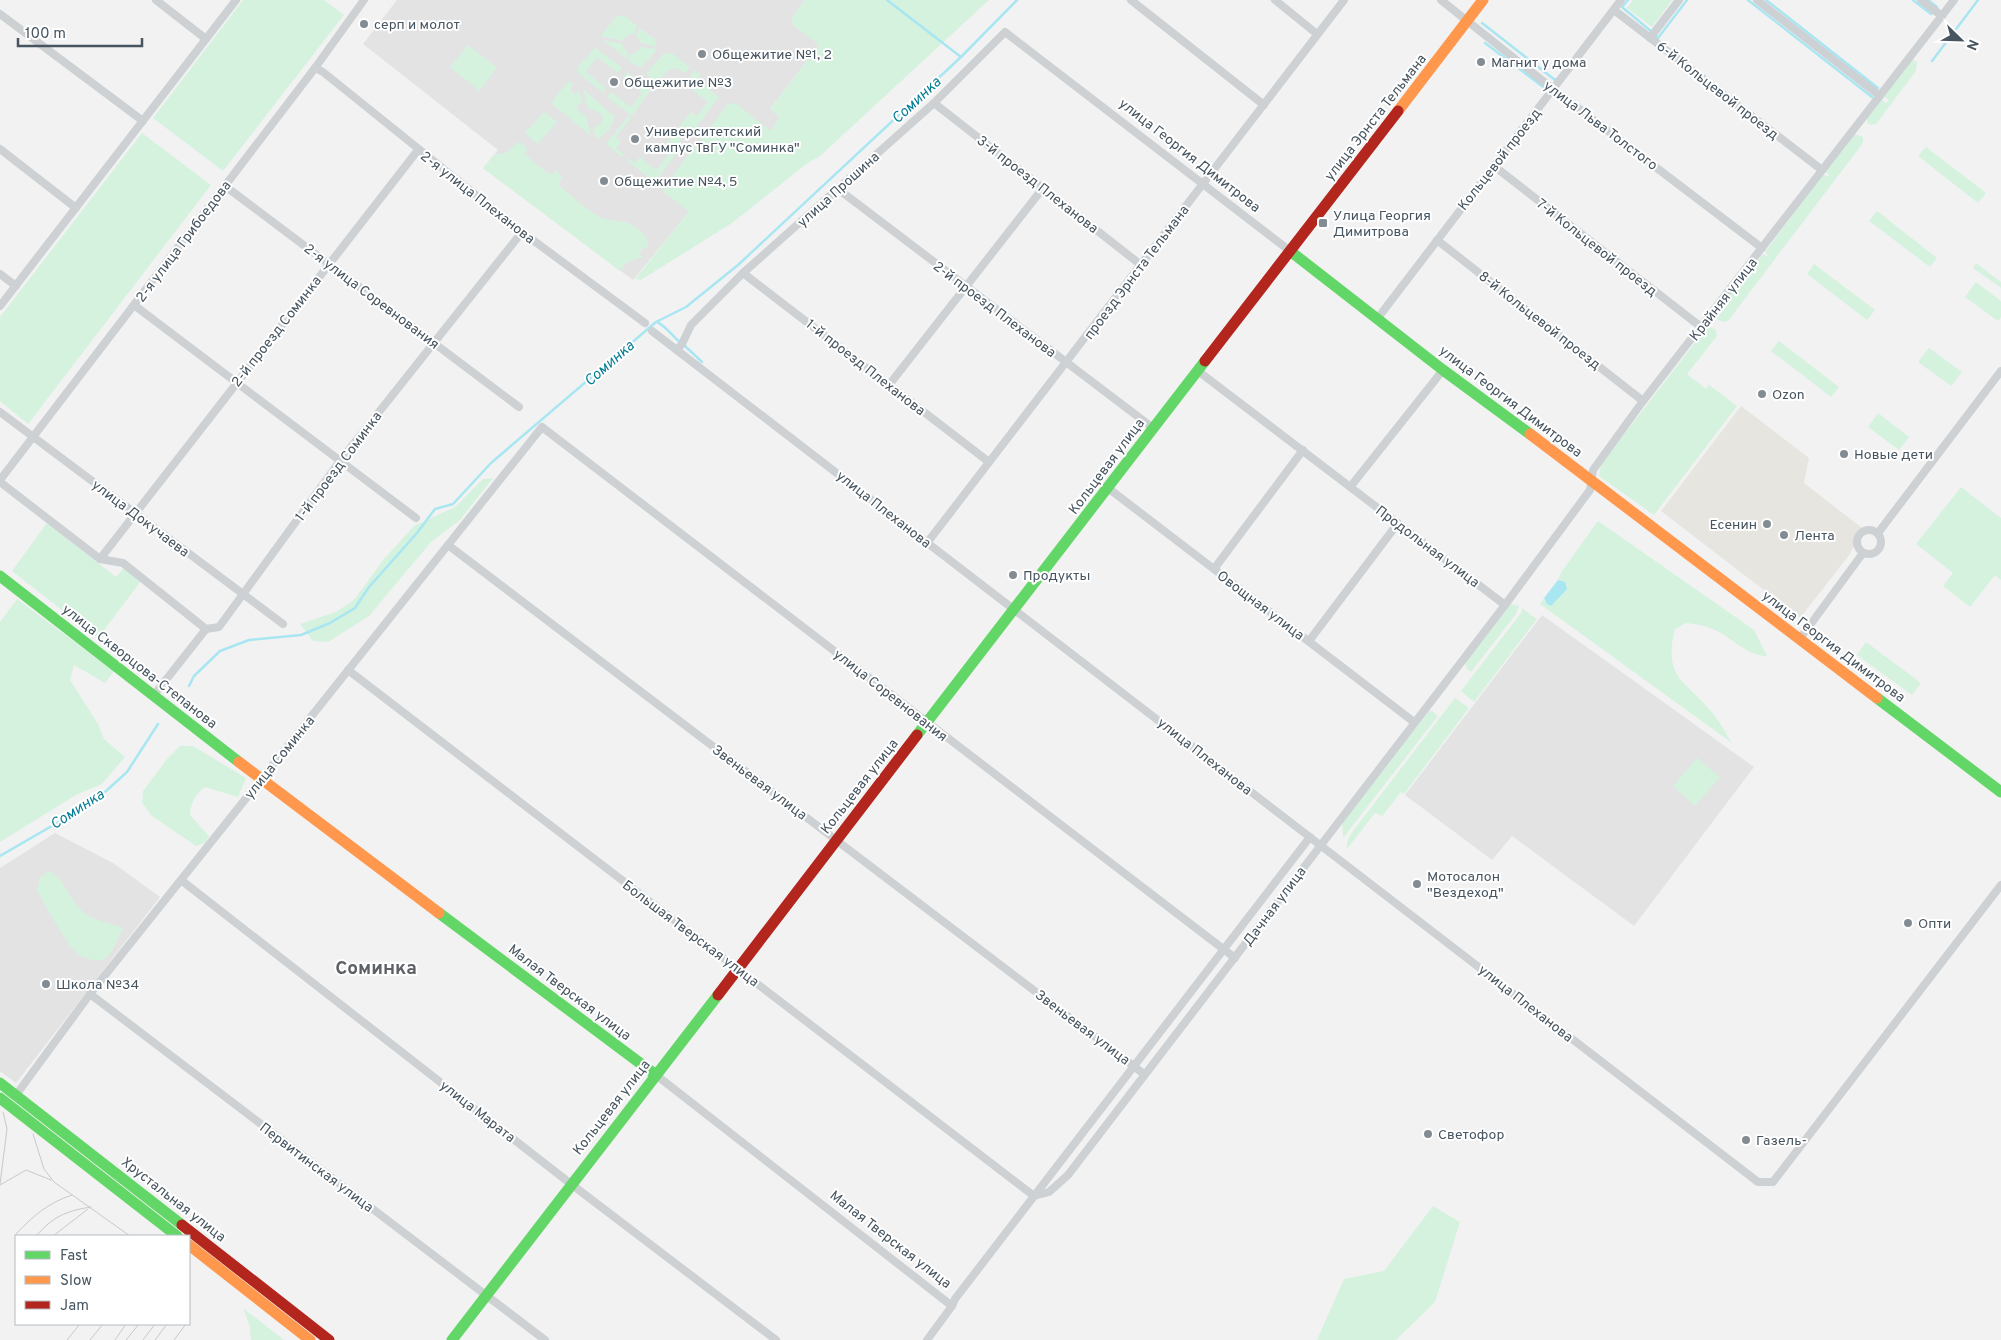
<svg xmlns="http://www.w3.org/2000/svg" width="2001" height="1340" viewBox="0 0 2001 1340" font-family="Overpass,sans-serif">
	<style>
		.commercial { fill: #e6e5e0 }
		.education { fill: #e3e3e4 }
		.green { fill: #d5f2df }
		.water { fill: #a8e6f2 }
		.lines { fill: none; stroke-linecap: round; stroke-linejoin: round }
		.stream { stroke: #a8e6f2; stroke-width: 2.5 }
		.street { stroke: #cdd1d3; stroke-width: 8 }
		.fast { stroke: #63d668; stroke-width: 11 }
		.slow { stroke: #ff974d; stroke-width: 11 }
		.jam { stroke: #b3261e; stroke-width: 11 }
		.tram { stroke: #c8c9cb; stroke-width: 1 }
		.poi-dot { fill: #838c93; stroke: #fff; stroke-width: 2 }
		.labels { text-anchor: middle; stroke-width: 4; stroke-linejoin: round; paint-order: stroke }
		.poi-label { font-size: 14px; fill: #475560; stroke: #fff; text-anchor: start }
		.street-label { font-size: 14px; fill: #475560; stroke: #fff }
		.water-label { font-size: 15px; font-style: italic; fill: #067e95; stroke: #fff }
		.district-label { font-size: 19px; font-weight: bold; fill: #5d6166; stroke: #fff }
	</style>
	<rect width="100%" height="100%" fill="#f2f2f2"/>
	<!-- commercial -->
	<path class="commercial" d="M1741,406L1809,458L1804,483L1862,528L1850,554L1800,618L1661,511Z"/>
	<!-- education -->
	<g class="education">
		<path d="M397,0H805L792,18L819,45L770,109L780,117L772,131L689,212L633,280L483,168L498,150L363,44Z"/>
		<path d="M1542,615L1754,767L1634,926L1512,836L1492,860L1405,795Z"/>
		<path d="M55,833L113,863L160,897L16,1083L0,1071V868Z"/>
	</g>
	<!-- green -->
	<g class="green">
		<path d="M243,0H324L344,15L223,171L153,118Z"/>
		<path d="M805,0H989L819,157L809,162L732,223L641,280L635,279L689,212L664,192V187L728,104L735,103L771,131L780,117L770,109L819,45L793,25L792,18Z"/>
		<path d="M1633,0H1672L1652,27L1627,8Z"/>
		<path d="M617,15L626,17L637,26L634,34L626,36L623,41L601,36Z"/>
		<path d="M639,28L655,39L656,47L641,43L636,36Z"/>
		<path d="M603,40L623,44V48L628,52L627,59Z"/>
		<path d="M468,45L497,68L479,91L450,67Z"/>
		<path d="M641,47L656,49L655,52L641,68L628,61L631,54L635,53Z"/>
		<path d="M595,48L622,67L618,73L597,57L586,72L606,88L603,93L577,72L579,65Z"/>
		<path d="M667,53L673,54L690,67L685,74L678,68L668,70L652,89L646,84L651,78L646,74L663,54Z"/>
		<path d="M1912,59L1917,62L1916,71L1876,124L1870,125L1867,122V117L1881,99L1886,103L1889,100L1884,96Z"/>
		<path d="M693,70L700,74L698,80L719,97L695,129L685,132L679,127L691,112L697,116L708,102L690,88L694,83L690,79Z"/>
		<path d="M628,72L651,90L632,116L607,97L611,92L631,107L642,93L623,78Z"/>
		<path d="M570,81L573,84L570,91L575,94L579,91L583,102L578,105L577,110L586,116L591,136L553,105L552,102L564,86Z"/>
		<path d="M583,89L615,117L609,130L598,139H596L593,128L601,123L603,117L600,113L588,108Z"/>
		<path d="M544,112L557,122L538,144L525,133Z"/>
		<path d="M628,116L631,118L616,137L621,142L616,148L624,154L622,157L606,144Z"/>
		<path d="M142,133L211,185L28,424L0,401V317Z"/>
		<path d="M675,133L680,137L681,148L657,179L652,180L626,160L627,158L635,163L640,157L656,170L668,155L661,150Z"/>
		<path d="M1855,134L1863,137V143L1728,321L1723,322L1717,319L1716,314L1763,254L1767,256L1768,255L1765,252L1823,174L1828,177L1829,175L1825,172Z"/>
		<path d="M516,143H522L527,149L524,154L550,175L556,171L562,176L559,185C570,195 589,212 602,218C609,221 617,220 625,222C635,225 653,238 647,248L644,247L639,254L643,257L627,262L620,271L483,168L495,154C505,155 510,150 516,143Z"/>
		<path d="M1926,147L1986,193L1978,203L1918,156Z"/>
		<path d="M1877,211L1937,258L1930,267L1869,221Z"/>
		<path d="M1976,263L2001,282V288L1973,268Z"/>
		<path d="M1814,264L1875,310L1867,320L1807,274Z"/>
		<path d="M1976,282L2001,301V317L1998,321L1965,297Z"/>
		<path d="M1708,326L1716,330L1717,336L1687,374L1706,389L1709,385L1737,406L1654,515L1599,476L1601,464Z"/>
		<path d="M1779,341L1839,387L1831,397L1771,351Z"/>
		<path d="M1929,348L1962,372L1951,386L1918,362Z"/>
		<path d="M1878,413L1909,437L1899,450L1868,427Z"/>
		<path d="M493,478L460,520L431,542L369,616L328,642L313,641L300,624L336,612L354,600L384,559L414,526L455,507L483,479Z"/>
		<path d="M1961,487L2001,518V580L1995,575L1970,607L1943,586L1953,573L1916,544Z"/>
		<path d="M1598,521L1754,630L1767,656C1744,656 1731,635 1710,628C1702,625 1694,624 1686,623L1675,629C1662,680 1688,681 1715,716C1721,724 1726,734 1732,743L1540,604L1544,598L1545,602L1561,580H1558L1562,571Z"/>
		<path d="M47,523L116,577L124,568L141,581L98,638L12,571Z"/>
		<path d="M17,599L114,671L105,683L74,665L70,680L98,724L104,739L125,757L102,784L76,795L0,842V622Z"/>
		<path d="M1511,604L1519,606L1516,614L1471,672L1467,669L1465,663Z"/>
		<path d="M1522,608L1537,619L1474,702L1461,691L1521,613Z"/>
		<path d="M1866,642L1921,683L1912,695L1857,655Z"/>
		<path d="M1455,698L1469,708L1404,794L1401,792L1382,816L1375,813L1346,850L1348,839L1353,831Z"/>
		<path d="M1429,711H1432L1438,716L1343,838L1342,823Z"/>
		<path d="M180,746H193L246,778L238,797L205,787C195,794 191,803 190,815L209,836L205,843L196,846L152,816L142,803L143,791L167,759Z"/>
		<path d="M1697,758L1720,777L1695,806L1673,786Z"/>
		<path d="M49,871C64,879 67,894 78,907C89,920 107,922 123,928L111,953L103,960C94,960 84,960 77,953C65,942 46,906 37,891L40,877Z"/>
		<path d="M1433,1206L1460,1222L1435,1302L1396,1340H1317L1344,1279L1384,1271Z"/>
		<path d="M243,1308L284,1340H251L250,1327Z"/>
	</g>
	<!-- water -->
	<path class="water" d="M1558,580L1565,582L1567,589L1551,606L1547,604L1544,598Z"/>
	<g class="lines">
		<!-- stream -->
		<g class="stream">
			<path d="M887,0L961,57"/>
			<path d="M1628,0L1622,7L1652,32"/>
			<path d="M1748,0L1872,97"/>
			<path d="M1766,0L1878,88"/>
			<path d="M1913,0L1931,14"/>
			<path d="M1928,0L1937,7"/>
			<path d="M1482,23L1555,80L1556,79"/>
			<path d="M1655,35L1658,38L1687,0"/>
			<path d="M1485,43L1546,89"/>
			<path d="M1932,61L1978,0"/>
			<path d="M657,322C666,326 672,336 681,343"/>
			<path d="M684,345L702,362"/>
			<path d="M189,686L194,676L220,651L249,640L301,635L330,623L355,608L369,587L417,533L435,509L453,504L491,463L656,322L686,307L738,265L961,57L1017,0"/>
			<path d="M0,856L95,801L127,772L158,724"/>
		</g>
		<!-- street -->
		<g class="street">
			<path d="M156,0L206,39"/>
			<path d="M1131,0L1264,105"/>
			<path d="M1275,0L1317,34"/>
			<path d="M1441,0L1553,89L1762,248"/>
			<path d="M1757,0L1880,96"/>
			<path d="M1921,0L1942,16"/>
			<path d="M1614,10L1822,170"/>
			<path d="M0,14L143,121"/>
			<path d="M1650,38L1679,0"/>
			<path d="M315,68L323,72L522,232L645,323"/>
			<path d="M934,103L1141,265"/>
			<path d="M0,149L76,208"/>
			<path d="M1494,166L1701,327"/>
			<path d="M225,186L519,407"/>
			<path d="M838,189L1153,428"/>
			<path d="M1437,240L1643,401"/>
			<path d="M743,273L989,462"/>
			<path d="M0,274L16,286"/>
			<path d="M134,305L416,518"/>
			<path d="M0,306L236,0"/>
			<path d="M1377,319L1621,0"/>
			<path d="M652,331L1758,1182H1773L2001,885"/>
			<path d="M677,350L682,344L691,325L743,273L934,103L1005,32L1290,251"/>
			<path d="M1198,371L1505,605"/>
			<path d="M889,385L1043,188"/>
			<path d="M0,412L283,624"/>
			<path d="M0,480L315,68L364,0"/>
			<path d="M0,482L100,559L123,563L206,629"/>
			<path d="M1351,486L1443,370"/>
			<path d="M1108,488L1414,722"/>
			<circle cx="1869" cy="542" r="12"/>
			<path d="M1878,533L2001,371"/>
			<path d="M927,543L1344,0"/>
			<path d="M448,545L1144,1074"/>
			<path d="M100,559L418,150"/>
			<path d="M1214,569L1303,450"/>
			<path d="M1799,640L1863,553"/>
			<path d="M1309,641L1398,523"/>
			<path d="M348,670L1034,1196"/>
			<path d="M154,695L206,629L219,627L340,461L522,232"/>
			<path d="M181,880L571,1184L776,1340"/>
			<path d="M90,994L545,1340"/>
			<path d="M656,1075L952,1306"/>
			<path d="M16,1095L90,994L542,427L1235,958"/>
			<path d="M1034,1196L1049,1192L1068,1175L1505,605L1590,490L1593,470L1643,401L1954,0"/>
			<path d="M927,1340L952,1306L955,1299L1310,837"/>
		</g>
		<!-- fast -->
		<g class="fast">
			<path d="M1290,251L1443,370L1530,434"/>
			<path d="M0,576L239,762"/>
			<path d="M1877,698L2001,792"/>
			<path d="M917,735L1205,361"/>
			<path d="M439,913L656,1075"/>
			<path d="M0,1083L182,1225"/>
			<path d="M0,1098L177,1236"/>
			<path d="M452,1340L718,995"/>
		</g>
		<!-- slow -->
		<g class="slow">
			<path d="M1398,111L1483,0"/>
			<path d="M1530,434L1877,698"/>
			<path d="M239,762L439,913"/>
			<path d="M189,1245L310,1340"/>
		</g>
		<!-- jam -->
		<g class="jam">
			<path d="M1205,361L1398,111"/>
			<path d="M718,995L917,735"/>
			<path d="M182,1225L329,1340"/>
		</g>
		<!-- tram -->
		<g class="tram">
			<path d="M33,1134L44,1169L54,1182L130,1236"/>
			<path d="M0,1184L7,1129L3,1112"/>
			<path d="M0,1185L26,1170L51,1180"/>
			<path d="M16,1234C34,1215 48,1203 72,1195"/>
			<path d="M36,1236C53,1217 65,1211 91,1207"/>
			<path d="M53,1236L88,1209"/>
			<path d="M189,1299V1314"/>
			<path d="M67,1340L80,1324"/>
			<path d="M90,1340L103,1324"/>
			<path d="M115,1340L126,1324"/>
			<path d="M126,1340L139,1324"/>
			<path d="M143,1340L155,1324"/>
			<path d="M155,1340L167,1324"/>
			<path d="M174,1340L186,1324"/>
		</g>
	</g>
	<!-- markers -->
	<g class="poi-dot">
		<circle cx="364" cy="24" r="5"/>
		<circle cx="702" cy="54" r="5"/>
		<circle cx="1481" cy="62" r="5"/>
		<circle cx="614" cy="82" r="5"/>
		<circle cx="635" cy="139" r="5"/>
		<circle cx="604" cy="181" r="5"/>
		<rect x="1318" y="218" width="10" height="10" rx="2.5"/>
		<circle cx="1762" cy="394" r="5"/>
		<circle cx="1844" cy="454" r="5"/>
		<circle cx="1767" cy="524" r="5"/>
		<circle cx="1784" cy="535" r="5"/>
		<circle cx="1013" cy="575" r="5"/>
		<circle cx="1417" cy="884" r="5"/>
		<circle cx="1908" cy="923" r="5"/>
		<circle cx="46" cy="984" r="5"/>
		<circle cx="1428" cy="1134" r="5"/>
		<circle cx="1746" cy="1140" r="5"/>
	</g>
	<g class="labels">
		<!-- poi labels -->
		<g class="poi-label">
			<text x="374" y="29">серп и молот</text>
			<text x="712" y="59">Общежитие №1, 2</text>
			<text x="1491" y="67">Магнит у дома</text>
			<text x="624" y="87">Общежитие №3</text>
			<text x="645" y="136">Университетский<tspan x="645" dy="16">кампус ТвГУ "Соминка"</tspan></text>
			<text x="614" y="186">Общежитие №4, 5</text>
			<text x="1333" y="220">Улица Георгия<tspan x="1333" dy="16">Димитрова</tspan></text>
			<text x="1772" y="399">Ozon</text>
			<text x="1854" y="459">Новые дети</text>
			<text x="1757" y="529" text-anchor="end">Есенин</text>
			<text x="1794" y="540">Лента</text>
			<text x="1023" y="580">Продукты</text>
			<text x="1427" y="881">Мотосалон<tspan x="1427" dy="16">"Вездеход"</tspan></text>
			<text x="1918" y="928">Опти</text>
			<text x="56" y="989">Школа №34</text>
			<text x="1438" y="1139">Светофор</text>
			<text x="1756" y="1145">Газель-</text>
		</g>
		<!-- street labels -->
		<g class="street-label">
			<text transform="translate(1718 90) rotate(38)" y="5">6-й Кольцевой проезд</text>
			<text transform="translate(1375 117) rotate(-52)" y="5">улица Эрнста Тельмана</text>
			<text transform="translate(1601 125) rotate(37)" y="5">улица Льва Толстого</text>
			<text transform="translate(1190 155) rotate(38)" y="5">улица Георгия Димитрова</text>
			<text transform="translate(1499 159) rotate(-52)" y="5">Кольцевой проезд</text>
			<text transform="translate(1038 184) rotate(38)" y="5">3-й проезд Плеханова</text>
			<text transform="translate(838 189) rotate(-42)" y="5">улица Прошина</text>
			<text transform="translate(478 197) rotate(38)" y="5">2-я улица Плеханова</text>
			<text transform="translate(183 241) rotate(-53)" y="5">2-я улица Грибоедова</text>
			<text transform="translate(1597 247) rotate(38)" y="5">7-й Кольцевой проезд</text>
			<text transform="translate(1136 272) rotate(-53)" y="5">проезд Эрнста Тельмана</text>
			<text transform="translate(372 296) rotate(37)" y="5">2-я улица Соревнования</text>
			<text transform="translate(1723 299) rotate(-52)" y="5">Крайняя улица</text>
			<text transform="translate(995 309) rotate(37)" y="5">2-й проезд Плеханова</text>
			<text transform="translate(1540 320) rotate(38)" y="5">8-й Кольцевой проезд</text>
			<text transform="translate(276 331) rotate(-52)" y="5">2-й проезд Соминка</text>
			<text transform="translate(866 367) rotate(38)" y="5">1-й проезд Плеханова</text>
			<text transform="translate(1511 401) rotate(37)" y="5">улица Георгия Димитрова</text>
			<text transform="translate(338 466) rotate(-53)" y="5">1-й проезд Соминка</text>
			<text transform="translate(1106 466) rotate(-53)" y="5">Кольцевая улица</text>
			<text transform="translate(884 509) rotate(38)" y="5">улица Плеханова</text>
			<text transform="translate(141 518) rotate(37)" y="5">улица Докучаева</text>
			<text transform="translate(1428 546) rotate(37)" y="5">Продольная улица</text>
			<text transform="translate(1261 605) rotate(37)" y="5">Овощная улица</text>
			<text transform="translate(1834 646) rotate(37)" y="5">улица Георгия Димитрова</text>
			<text transform="translate(140 666) rotate(38)" y="5">улица Скворцова-Степанова</text>
			<text transform="translate(891 695) rotate(38)" y="5">улица Соревнования</text>
			<text transform="translate(1205 756) rotate(38)" y="5">улица Плеханова</text>
			<text transform="translate(279 757) rotate(-51)" y="5">улица Соминка</text>
			<text transform="translate(760 782) rotate(37)" y="5">Звеньевая улица</text>
			<text transform="translate(859 786) rotate(-52)" y="5">Кольцевая улица</text>
			<text transform="translate(1274 906) rotate(-53)" y="5">Дачная улица</text>
			<text transform="translate(691 933) rotate(37)" y="5">Большая Тверская улица</text>
			<text transform="translate(570 992) rotate(37)" y="5">Малая Тверская улица</text>
			<text transform="translate(1526 1003) rotate(38)" y="5">улица Плеханова</text>
			<text transform="translate(1083 1027) rotate(37)" y="5">Звеньевая улица</text>
			<text transform="translate(611 1107) rotate(-52)" y="5">Кольцевая улица</text>
			<text transform="translate(478 1111) rotate(38)" y="5">улица Марата</text>
			<text transform="translate(317 1167) rotate(37)" y="5">Первитинская улица</text>
			<text transform="translate(174 1199) rotate(38)" y="5">Хрустальная улица</text>
			<text transform="translate(891 1239) rotate(38)" y="5">Малая Тверская улица</text>
		</g>
		<!-- water labels -->
		<g class="water-label">
			<text transform="translate(916 100) rotate(-43)" y="5">Соминка</text>
			<text transform="translate(609 363) rotate(-41)" y="5">Соминка</text>
			<text transform="translate(77 809) rotate(-33)" y="5">Соминка</text>
		</g>
		<!-- district labels -->
		<g class="district-label">
			<text x="376" y="974">Соминка</text>
		</g>
	</g>
	<!-- legend -->
	<rect x="15" y="1235" width="175" height="90" fill="#ffffff" stroke="#b5bbbf"/>
	<rect x="25" y="1251" width="25" height="8" fill="#63d668" stroke="#b5bbbf"/>
	<text x="60" y="1260" font-size="15" fill="#475560">Fast</text>
	<rect x="25" y="1276" width="25" height="8" fill="#ff974d" stroke="#b5bbbf"/>
	<text x="60" y="1285" font-size="15" fill="#475560">Slow</text>
	<rect x="25" y="1301" width="25" height="8" fill="#b3261e" stroke="#b5bbbf"/>
	<text x="60" y="1310" font-size="15" fill="#475560">Jam</text>
	<!-- north arrow -->
	<g transform="translate(1961 40) rotate(113)" stroke="#ffffff" stroke-width="4" paint-order="stroke">
	<path d="M0-4L9 19L0 12L-9 19Z" fill="#475560"/>
	<text y="-8" font-size="14" font-weight="bold" text-anchor="middle" fill="#475560">N</text>
	</g>
	<!-- scale -->
	<path d="M18 38v8h124v-8" fill="none" stroke="#475560" stroke-width="2.5"/>
	<text x="25" y="38" font-size="15" fill="#475560" stroke="#ffffff" stroke-width="4" paint-order="stroke">100 m</text>
</svg>
